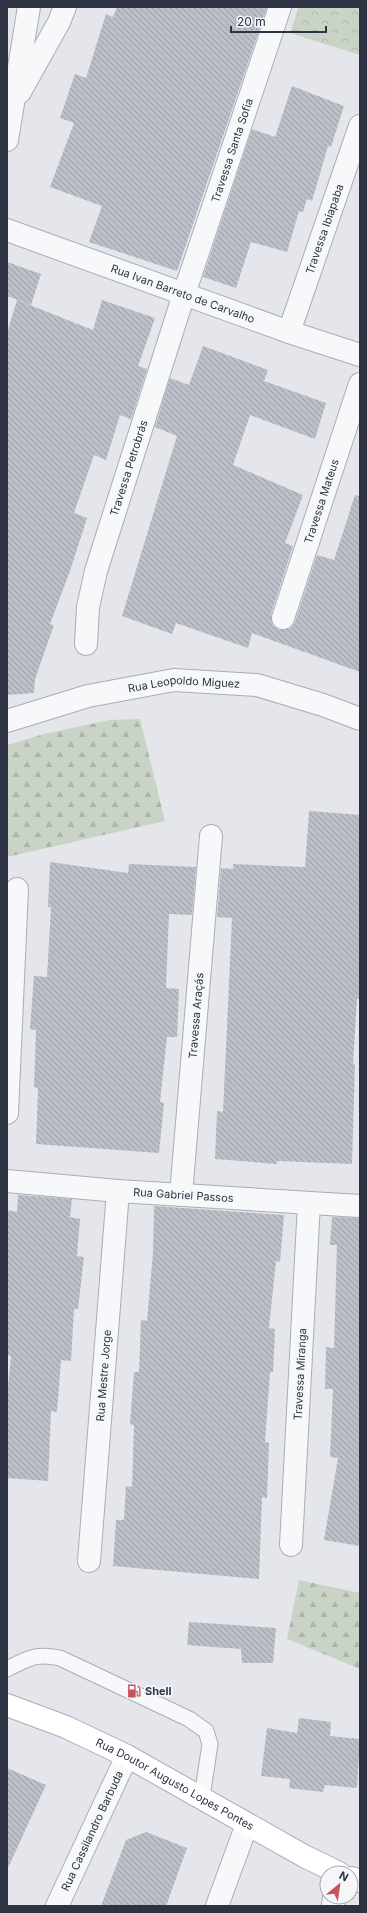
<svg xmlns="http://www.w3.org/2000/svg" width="367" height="1913" viewBox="0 0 367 1913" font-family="Inter,sans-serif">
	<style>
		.forest { fill: url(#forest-firs) }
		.park { fill: url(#park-crowns) }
		.building { fill: url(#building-back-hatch) }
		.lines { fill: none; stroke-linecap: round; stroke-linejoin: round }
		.lane-casing { stroke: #a9adb5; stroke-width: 17 }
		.street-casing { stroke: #a9adb5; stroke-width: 24 }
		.secondary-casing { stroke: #a9adb5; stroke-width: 24 }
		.lane { stroke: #f7f8fa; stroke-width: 15 }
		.street { stroke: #f7f8fa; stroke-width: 22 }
		.secondary { stroke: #fff; stroke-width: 22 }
		.labels { text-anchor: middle; stroke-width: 3.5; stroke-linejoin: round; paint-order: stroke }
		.street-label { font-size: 11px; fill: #2d3343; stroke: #f4f6f8 }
		.poi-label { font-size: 11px; font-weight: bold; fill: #2d3343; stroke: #f4f6f8; text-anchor: start }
	</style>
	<defs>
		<pattern id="forest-firs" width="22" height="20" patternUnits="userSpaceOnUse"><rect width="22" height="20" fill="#c9d4c6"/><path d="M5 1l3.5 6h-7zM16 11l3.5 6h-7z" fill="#adb6ab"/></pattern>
		<pattern id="park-crowns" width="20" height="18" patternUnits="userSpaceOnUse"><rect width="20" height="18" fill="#c9d4c6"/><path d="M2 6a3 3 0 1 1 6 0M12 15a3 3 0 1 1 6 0" fill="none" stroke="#adb6ab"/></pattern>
		<pattern id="building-back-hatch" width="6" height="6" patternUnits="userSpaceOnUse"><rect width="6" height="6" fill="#bcbfc8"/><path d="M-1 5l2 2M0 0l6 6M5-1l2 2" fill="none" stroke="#999ca4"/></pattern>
	</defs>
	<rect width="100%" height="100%" fill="#e4e6eb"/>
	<!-- forest -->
	<g class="forest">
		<path d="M140,719L165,821L7,857V745L44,734L109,720Z"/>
		<path d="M299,1580L360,1593V1669L287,1639Z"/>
	</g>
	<!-- park -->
	<path class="park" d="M299,7H360V55L290,33Z"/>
	<!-- building -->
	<g class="building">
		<path d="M117,7H267L177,271L89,242L102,206L50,187L74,123L60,118L75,74L86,78L106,14L113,17Z"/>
		<path d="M292,86L344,106L331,147L328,146L312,201L307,199L303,212L299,211L287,252L251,242L236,288L203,277L252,129L275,137Z"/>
		<path d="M7,262L41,274L31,305L7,296Z"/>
		<path d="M17,300L93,330L102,300L155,318L138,366L147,369L131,419L120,415L106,460L94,455L74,513L87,518L70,571L50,624L54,625L35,679L34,693L7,695V333Z"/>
		<path d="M203,346L268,370L264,381L326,403L315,439L250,415L233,465L303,495L285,543L293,546L271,614V620L273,626L279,630H285L291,628L295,622L317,555L334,560L355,495L360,496V672L252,633L248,648L176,623L172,634L122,616L177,436L155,427L170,378L189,385Z"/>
		<path d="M309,811L360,815V999H357L353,1064H355L352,1164L277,1161V1164L215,1159L217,1111L223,1112L232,918L217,917L221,868L233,869V864L305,867Z"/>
		<path d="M50,862L128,873L129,864L196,867L192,915L169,914L166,988L179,989L177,1037H167L160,1102L164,1103L159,1153L36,1144L38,1088L34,1087L36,1030L30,1029L34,976L47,977L51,907H48Z"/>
		<path d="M18,1195L72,1199L70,1217L80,1219L77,1256L84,1257L78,1309H74L71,1361L61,1360L57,1412L51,1411L48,1481L7,1478V1396L11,1356L7,1355V1210L17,1212Z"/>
		<path d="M154,1206L284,1215L280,1262L276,1261L269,1328L275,1329L273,1372H270L265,1442L269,1443L267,1498L262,1497L259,1579L113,1566L116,1520H124L126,1486L132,1487L134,1425L130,1424L134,1372H139L141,1320L147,1321L153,1253Z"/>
		<path d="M332,1217L360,1218V1546L324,1540L338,1458L330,1457L333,1389H325L326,1347L334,1348L337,1245H330Z"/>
		<path d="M189,1622L276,1628L273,1663H242L241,1649L187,1645Z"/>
		<path d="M299,1718L331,1722L330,1736L360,1739L357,1788L325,1785L323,1792L289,1788L290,1779L261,1776L267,1728L297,1733Z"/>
		<path d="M7,1768L46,1785L7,1870Z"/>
		<path d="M146,1832L187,1848L166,1906H101L126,1840Z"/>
	</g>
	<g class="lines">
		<!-- lane casing -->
		<g class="lane-casing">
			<path id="lane" d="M7,1669C29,1658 35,1653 60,1658L189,1719L206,1731L210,1744L202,1797"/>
		</g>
		<!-- street casing -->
		<g class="street-casing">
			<g id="street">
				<path d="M20,92L59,22L65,7"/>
				<path d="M7,140L29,7"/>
				<path id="s1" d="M7,230L289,332L360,355"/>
				<path id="s2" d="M289,332L360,126"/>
				<path id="s3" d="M283,618L360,384"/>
				<path id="s4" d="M86,644L88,607L96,571L184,294L280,7"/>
				<path id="s5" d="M7,721L88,696L174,680L257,685L323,705L360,719"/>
				<path d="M7,1113L17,889"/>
				<path id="s6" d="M7,1181L118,1191L360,1206"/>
				<path id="s7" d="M181,1195L211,836"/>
				<path id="s8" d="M291,1545L309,1203"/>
				<path id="s9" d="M89,1561L118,1191"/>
				<path id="s10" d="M57,1906L127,1756"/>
				<path d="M217,1906L247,1824"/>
				<path d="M333,1906L334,1897"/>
			</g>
		</g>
		<!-- secondary casing -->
		<g class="secondary-casing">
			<g id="secondary">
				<path id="s11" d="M7,1705L66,1727L127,1756L304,1856L339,1873"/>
				<path d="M351,1878L360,1881"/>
			</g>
		</g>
		<!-- lane -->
		<use href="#lane" class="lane"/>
		<!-- street -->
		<use href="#street" class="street"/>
		<!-- secondary -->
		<use href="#secondary" class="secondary"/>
	</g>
	<!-- icons -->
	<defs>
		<g id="fuel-bare" transform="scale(1.08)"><path d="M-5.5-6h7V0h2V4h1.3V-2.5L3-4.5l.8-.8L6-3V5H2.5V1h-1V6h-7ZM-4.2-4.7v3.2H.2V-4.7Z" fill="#c7535c" stroke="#f4f6f8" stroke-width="2.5" paint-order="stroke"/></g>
	</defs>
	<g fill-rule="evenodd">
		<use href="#fuel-bare" x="134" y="1691"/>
	</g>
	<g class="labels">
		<!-- street labels -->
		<g class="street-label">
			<text dy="4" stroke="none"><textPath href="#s4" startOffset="516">Travessa Santa Sofia</textPath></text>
			<text dy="4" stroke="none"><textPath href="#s2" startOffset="109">Travessa Ibiapaba</textPath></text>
			<text dy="4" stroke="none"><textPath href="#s1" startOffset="187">Rua Ivan Barreto de Carvalho</textPath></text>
			<text dy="4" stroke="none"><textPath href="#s4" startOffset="182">Travessa Petrobrás</textPath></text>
			<text dy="4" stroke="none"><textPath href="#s3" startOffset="123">Travessa Mateus</textPath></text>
			<text dy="4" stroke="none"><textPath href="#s5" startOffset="182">Rua Leopoldo Miguez</textPath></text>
			<text dy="4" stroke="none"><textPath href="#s7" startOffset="180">Travessa Araçás</textPath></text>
			<text dy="4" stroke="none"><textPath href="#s6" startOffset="177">Rua Gabriel Passos</textPath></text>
			<text dy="4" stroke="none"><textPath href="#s8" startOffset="171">Travessa Miranga</textPath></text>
			<text dy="4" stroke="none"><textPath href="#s9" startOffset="186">Rua Mestre Jorge</textPath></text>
			<text dy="4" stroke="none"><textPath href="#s11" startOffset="186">Rua Doutor Augusto Lopes Pontes</textPath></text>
			<text dy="4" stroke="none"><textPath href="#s10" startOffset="83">Rua Cassilandro Barbuda</textPath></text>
		</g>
		<!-- poi labels -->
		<g class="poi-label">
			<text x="145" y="1695">Shell</text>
		</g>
	</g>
	<!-- border -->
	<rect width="367" height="1913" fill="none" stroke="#2d3343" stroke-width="16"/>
	<!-- north arrow -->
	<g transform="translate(339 1885) rotate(29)"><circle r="19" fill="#f4f6f8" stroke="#a4a8b0"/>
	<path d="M0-3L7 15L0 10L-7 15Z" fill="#c7535c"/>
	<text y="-6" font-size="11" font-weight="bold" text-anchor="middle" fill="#2d3343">N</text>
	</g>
	<!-- scale -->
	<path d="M231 26v6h95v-6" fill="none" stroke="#2d3343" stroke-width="2"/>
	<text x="237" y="26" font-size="12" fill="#2d3343" stroke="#f4f6f8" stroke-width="3" paint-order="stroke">20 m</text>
</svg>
